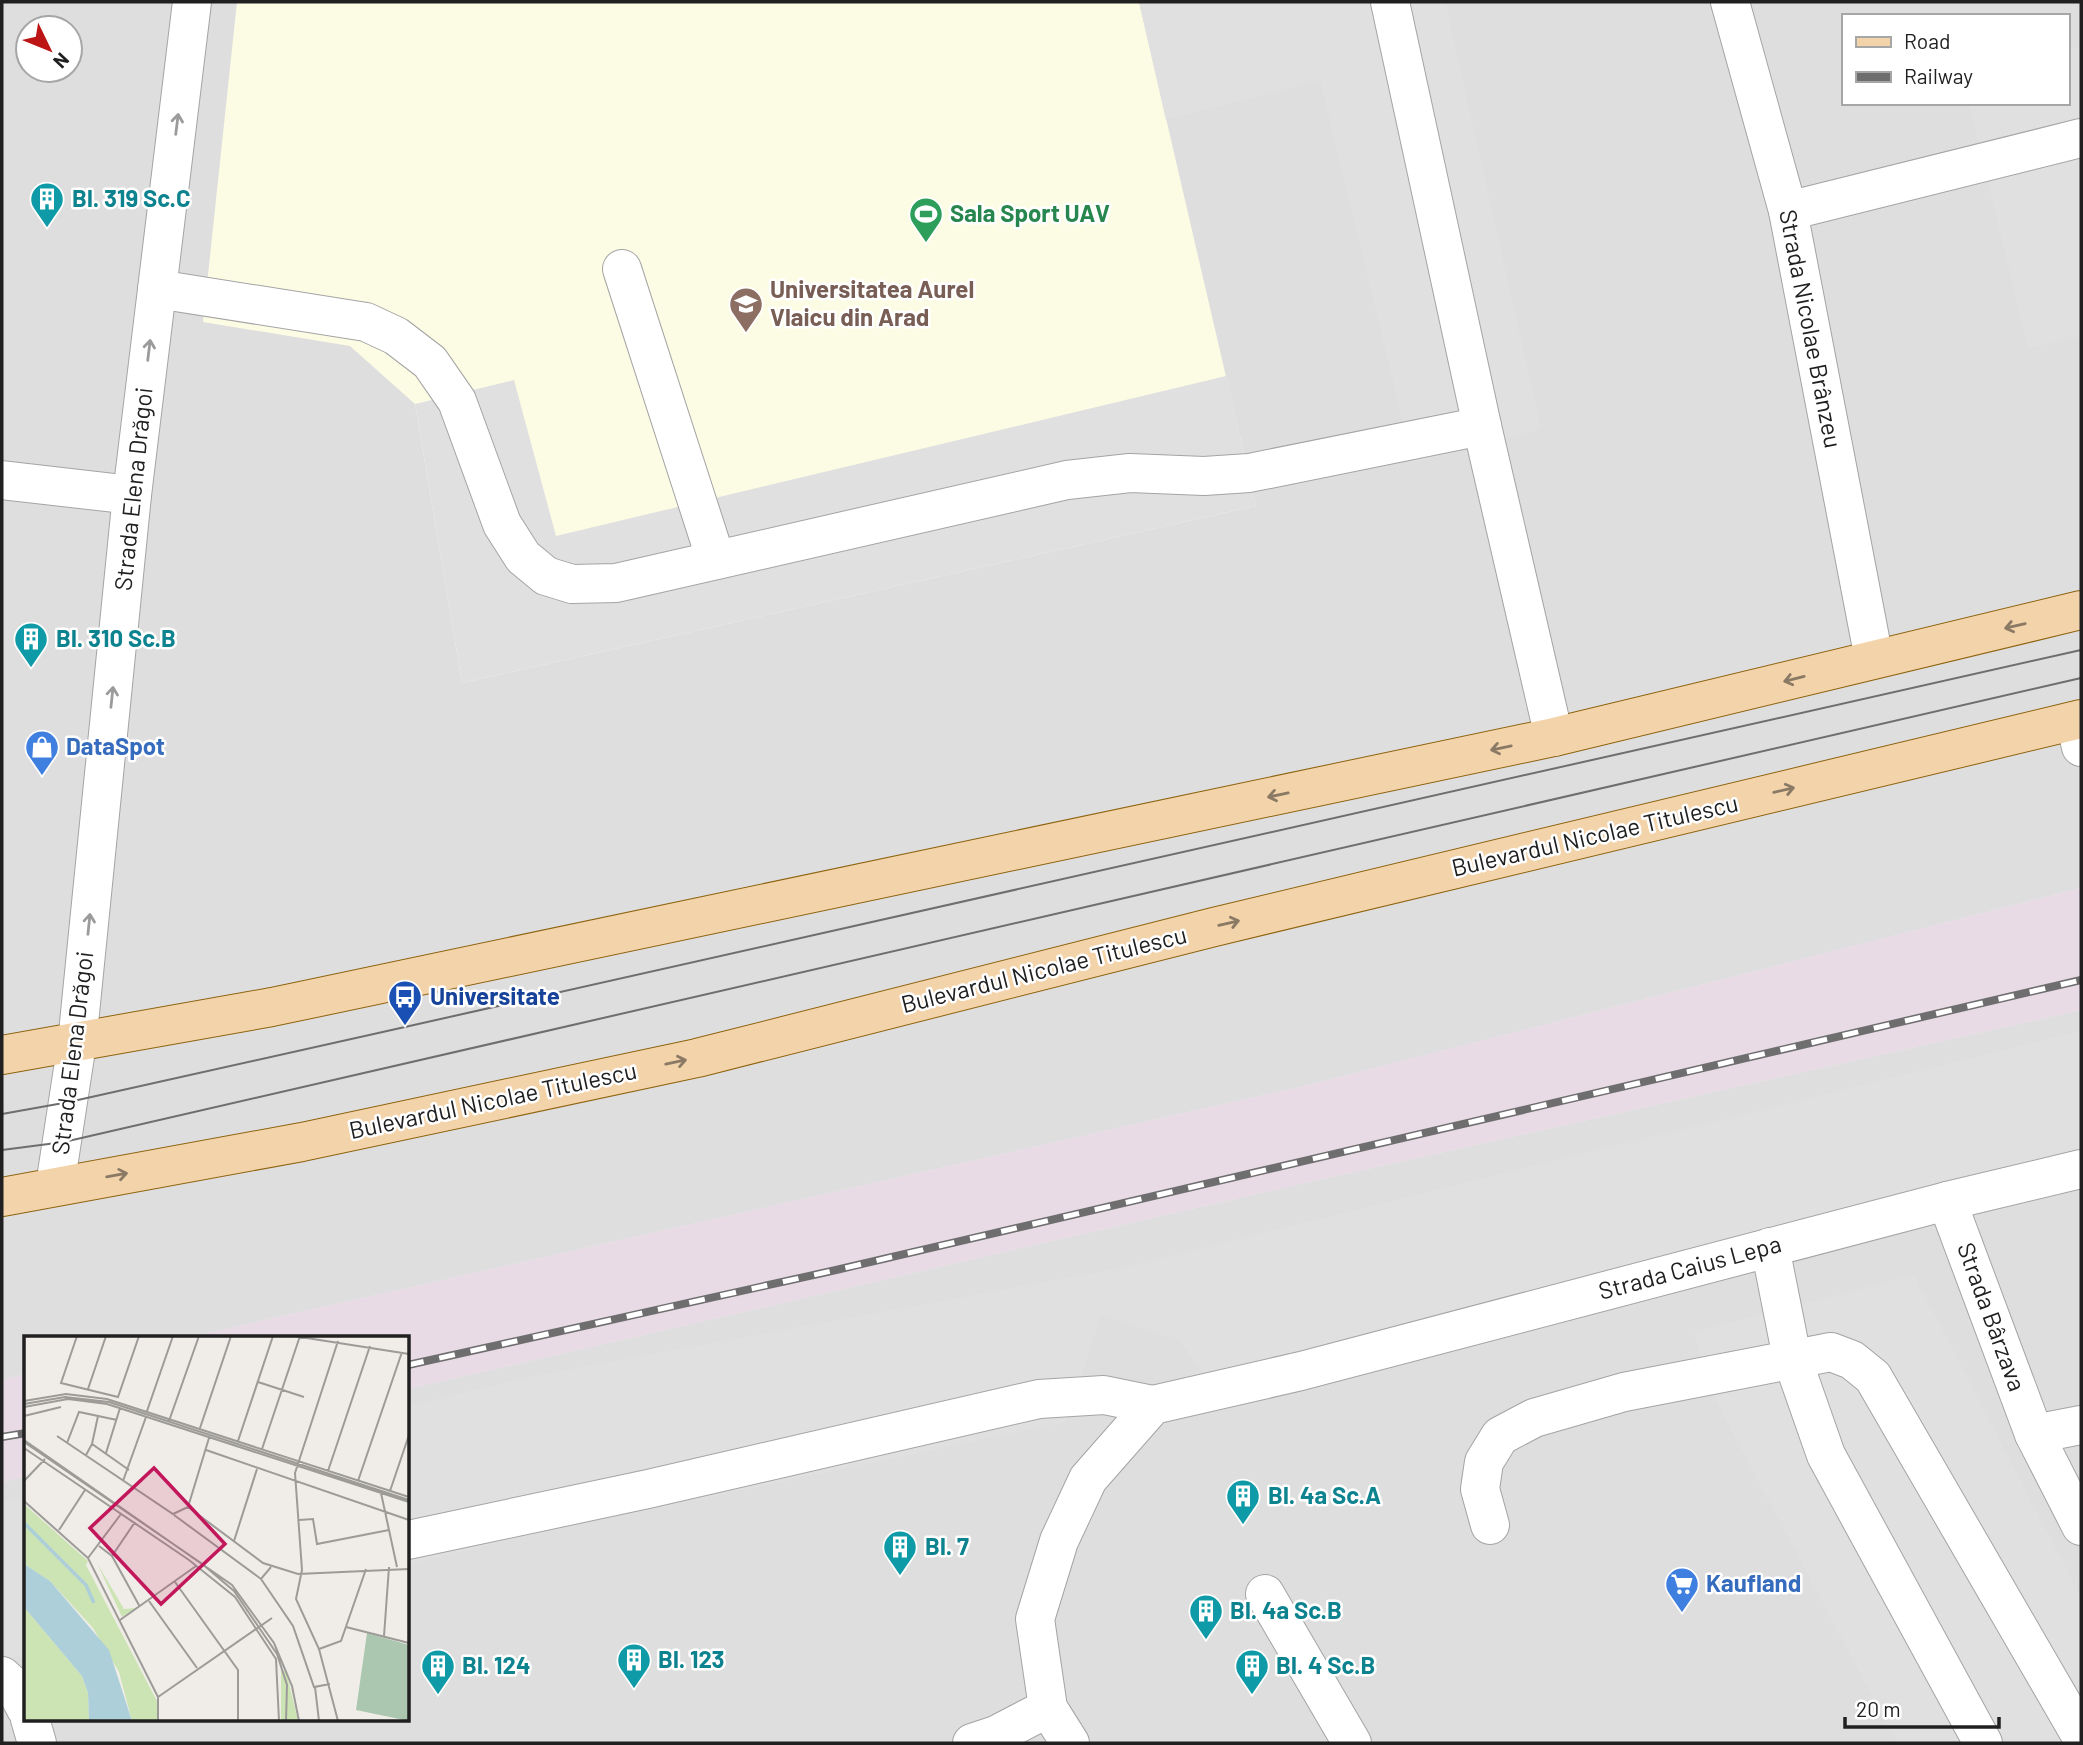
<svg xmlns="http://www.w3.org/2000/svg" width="2083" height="1745" viewBox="0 0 2083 1745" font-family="Barlow,sans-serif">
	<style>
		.residential { fill: #dedede; fill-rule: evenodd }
		.education { fill: #fcfce5 }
		.railway { fill: #e8dbe6 }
		.parking { fill: #e0e0e0 }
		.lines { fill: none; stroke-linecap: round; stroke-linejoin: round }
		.minor-casing { stroke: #a4a4a4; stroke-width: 40 }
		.major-casing { stroke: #8e630f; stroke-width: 40 }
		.minor { stroke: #fff; stroke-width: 38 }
		.major { stroke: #f3d3aa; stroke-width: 38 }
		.tram { stroke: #6e6e6e; stroke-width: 2 }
		.rail-casing { stroke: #6e6e6e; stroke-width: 8 }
		.rail { stroke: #fff; stroke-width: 5; stroke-dasharray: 16; stroke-linecap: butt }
		.oneway { stroke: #9b9b9b }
		.oneway2 { stroke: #8a7a65 }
		.labels { text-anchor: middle; stroke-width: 5; stroke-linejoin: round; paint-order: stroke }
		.culture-label { font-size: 24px; font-weight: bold; fill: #0d838f; stroke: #fff; text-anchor: start }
		.leisure-label { font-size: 24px; font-weight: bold; fill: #27864d; stroke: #fff; text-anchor: start }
		.education-label { font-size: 24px; font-weight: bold; fill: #785e54; stroke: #fff; text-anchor: start }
		.street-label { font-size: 24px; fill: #202020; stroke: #fff }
		.shop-label { font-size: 24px; font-weight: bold; fill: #366cbe; stroke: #fff; text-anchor: start }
		.transit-label { font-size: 24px; font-weight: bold; fill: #164399; stroke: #fff; text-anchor: start }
		.inset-river { fill: none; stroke: #adcfd9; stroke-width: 3.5 }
		.inset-road { fill: none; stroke: #9d9b98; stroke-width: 2 }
		.view { fill: #c2185b; fill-opacity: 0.15; stroke: #c2185b; stroke-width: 3.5 }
		.inset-edge { fill: none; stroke: #202020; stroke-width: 3.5 }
	</style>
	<rect width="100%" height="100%" fill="#f0ede8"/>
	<!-- residential -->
	<g class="residential">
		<path d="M2,2H2081V888L1300,1087L190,1337H26V1374L2,1380ZM1843,16H2067V103H1843ZM28,28H70V70H28Z"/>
		<path d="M2081,1010V1743H2V1482L26,1476V1719H408V1389L1296,1185Z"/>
	</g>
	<!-- education -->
	<path class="education" d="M237,2H1139L1256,506L462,683L415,404L350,346L203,322Z"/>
	<!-- railway -->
	<g class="railway">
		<path d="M2081,888V1010L1296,1185L408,1389V1337H190L1300,1087Z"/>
		<path d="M26,1374V1476L2,1482V1380Z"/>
	</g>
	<!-- parking -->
	<g class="parking">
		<path d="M1139,2H1445L1541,429L1413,463L1320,80L1166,120Z"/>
		<path d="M2081,47V336L2028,348L1969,103H2067V50Z"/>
		<path d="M1226,376L1256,506L462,683L415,404L514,380L556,536Z"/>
		<path d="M2081,1031V1185L1206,1377L1179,1340L1101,1315L1066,1422L561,1528L408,1564V1406L539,1375L1116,1269Z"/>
		<path d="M1914,1275L2081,1597V1743H1897L1711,1392L1694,1332Z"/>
		<path d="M26,1497V1654L2,1660V1501Z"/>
	</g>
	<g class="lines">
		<!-- minor casing -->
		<g class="minor-casing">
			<g id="minor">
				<path d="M1390,2L1482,426L1554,737"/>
				<path d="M1730,2L1788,211L1874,659"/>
				<path d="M1788,211L2081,138"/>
				<path d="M622,269L716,560"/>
				<path d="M157,289L366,322L396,336L430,362L457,401L502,524L523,557L546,576L572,584L616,583L1067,480L1130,473L1204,476L1249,473L1482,426"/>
				<path d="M2,480L132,495"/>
				<path d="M2075,721L2081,747"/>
				<path d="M55,1186L77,1043L132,495L192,2"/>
				<path d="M1947,1201L2034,1434L2081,1425"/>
				<path d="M1770,1247L1792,1358L1826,1455L1983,1743"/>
				<path d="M2034,1434L2081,1526"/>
				<path d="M1490,1525L1480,1489L1484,1462L1500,1436L1534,1418L1624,1392L1831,1352L1852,1360L1873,1377L2081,1736"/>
				<path d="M408,1540L648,1489L1039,1399L1104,1395L1153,1405"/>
				<path d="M1265,1594L1352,1743"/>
				<path d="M2,1676L15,1688L26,1709"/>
				<path d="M30,1719L37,1743"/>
				<path d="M972,1743L996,1735L1048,1708"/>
				<path d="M1070,1743L1048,1708L1035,1619L1059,1541L1088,1479L1153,1405L1301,1371L1947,1201L2081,1169"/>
			</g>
		</g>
		<!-- major casing -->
		<g class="major-casing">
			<g id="major">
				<path d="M2,1055L272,1007L1554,737L2081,610"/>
				<path d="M2,1197L302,1142L697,1058L1214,927L2081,719"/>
			</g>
		</g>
		<!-- minor -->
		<use href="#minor" class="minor"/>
		<!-- major -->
		<use href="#major" class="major"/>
		<!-- tram -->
		<g class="tram">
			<path d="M2,1114L69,1102L405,1027L2081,650"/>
			<path d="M2,1150L64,1142L2081,678"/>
		</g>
		<!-- rail casing -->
		<g class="rail-casing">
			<g id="rail">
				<path d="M408,1365L836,1270L2081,980"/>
				<path d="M2,1437L26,1433"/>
			</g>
		</g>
		<!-- rail -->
		<use href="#rail" class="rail"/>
	</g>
	<!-- one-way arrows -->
	<defs><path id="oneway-shaft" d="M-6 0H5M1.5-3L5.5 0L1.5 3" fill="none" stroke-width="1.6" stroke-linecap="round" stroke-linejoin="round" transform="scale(1.75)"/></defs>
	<g class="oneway">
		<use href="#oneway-shaft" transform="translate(177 124) rotate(-83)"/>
		<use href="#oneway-shaft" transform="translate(149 350) rotate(-83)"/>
		<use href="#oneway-shaft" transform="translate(112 697) rotate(-84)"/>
		<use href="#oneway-shaft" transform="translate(89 924) rotate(-84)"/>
	</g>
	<g class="oneway2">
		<use href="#oneway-shaft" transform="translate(2015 626) rotate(167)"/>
		<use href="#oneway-shaft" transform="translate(1794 679) rotate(166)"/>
		<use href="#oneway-shaft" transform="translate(1501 748) rotate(168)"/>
		<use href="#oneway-shaft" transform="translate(1784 790) rotate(-13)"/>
		<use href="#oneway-shaft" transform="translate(1278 795) rotate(168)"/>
		<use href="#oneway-shaft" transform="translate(1229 923) rotate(-13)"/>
		<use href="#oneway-shaft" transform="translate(676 1062) rotate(-12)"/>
		<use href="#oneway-shaft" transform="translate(117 1175) rotate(-10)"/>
	</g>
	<!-- icons -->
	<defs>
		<g id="building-pin" transform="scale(1.75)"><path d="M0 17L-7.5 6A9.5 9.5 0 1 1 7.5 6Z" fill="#0f9aa8" stroke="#fff"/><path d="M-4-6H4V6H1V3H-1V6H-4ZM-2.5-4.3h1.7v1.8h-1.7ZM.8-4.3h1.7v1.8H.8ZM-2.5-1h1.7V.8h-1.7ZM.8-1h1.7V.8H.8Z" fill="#fff"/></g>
		<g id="stadium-pin" transform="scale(1.75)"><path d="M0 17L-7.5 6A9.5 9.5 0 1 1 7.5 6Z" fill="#2e9e5b" stroke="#fff"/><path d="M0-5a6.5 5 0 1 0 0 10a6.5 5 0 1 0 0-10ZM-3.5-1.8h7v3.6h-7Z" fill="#fff"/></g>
		<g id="university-pin" transform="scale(1.75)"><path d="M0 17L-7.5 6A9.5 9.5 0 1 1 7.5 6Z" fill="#8d6e63" stroke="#fff"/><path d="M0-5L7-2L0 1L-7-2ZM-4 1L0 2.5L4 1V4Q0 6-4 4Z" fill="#fff"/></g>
		<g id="shop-pin" transform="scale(1.75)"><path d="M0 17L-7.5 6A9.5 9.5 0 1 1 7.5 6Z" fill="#3f7fe0" stroke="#fff"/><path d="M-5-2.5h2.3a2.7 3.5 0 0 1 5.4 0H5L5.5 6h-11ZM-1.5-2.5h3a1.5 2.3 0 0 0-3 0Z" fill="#fff"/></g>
		<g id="bus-pin" transform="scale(1.75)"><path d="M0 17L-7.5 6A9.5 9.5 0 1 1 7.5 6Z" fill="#1a4fb4" stroke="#fff"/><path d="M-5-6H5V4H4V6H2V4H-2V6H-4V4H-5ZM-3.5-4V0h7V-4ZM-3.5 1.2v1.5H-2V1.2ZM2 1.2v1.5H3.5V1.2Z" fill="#fff"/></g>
		<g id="supermarket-pin" transform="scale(1.75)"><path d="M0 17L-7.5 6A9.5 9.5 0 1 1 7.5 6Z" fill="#3f7fe0" stroke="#fff"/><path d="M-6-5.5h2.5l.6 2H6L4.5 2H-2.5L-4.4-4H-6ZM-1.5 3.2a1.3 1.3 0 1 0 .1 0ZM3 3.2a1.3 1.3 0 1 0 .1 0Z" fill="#fff"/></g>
	</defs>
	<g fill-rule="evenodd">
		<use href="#building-pin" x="47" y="199"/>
		<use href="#stadium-pin" x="926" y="214"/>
		<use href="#university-pin" x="746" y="304"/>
		<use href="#building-pin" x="31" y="639"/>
		<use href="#shop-pin" x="42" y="747"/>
		<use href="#bus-pin" x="405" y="997"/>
		<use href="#building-pin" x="1243" y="1496"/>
		<use href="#building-pin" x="900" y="1547"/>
		<use href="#supermarket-pin" x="1682" y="1584"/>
		<use href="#building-pin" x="1206" y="1611"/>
		<use href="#building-pin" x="634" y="1660"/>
		<use href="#building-pin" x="438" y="1666"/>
		<use href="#building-pin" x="1252" y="1666"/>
	</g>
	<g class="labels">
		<!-- culture labels -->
		<g class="culture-label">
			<text x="72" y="207">Bl. 319 Sc.C</text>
			<text x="56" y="647">Bl. 310 Sc.B</text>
			<text x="1268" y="1504">Bl. 4a Sc.A</text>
			<text x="925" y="1555">Bl. 7</text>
			<text x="1230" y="1619">Bl. 4a Sc.B</text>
			<text x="658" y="1668">Bl. 123</text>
			<text x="462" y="1674">Bl. 124</text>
			<text x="1276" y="1674">Bl. 4 Sc.B</text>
		</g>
		<!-- leisure labels -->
		<g class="leisure-label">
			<text x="950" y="222">Sala Sport UAV</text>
		</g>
		<!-- education labels -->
		<g class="education-label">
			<text x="770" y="298">Universitatea Aurel<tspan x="770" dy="28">Vlaicu din Arad</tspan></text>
		</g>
		<!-- street labels -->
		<g class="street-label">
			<text transform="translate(1810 329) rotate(79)" y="8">Strada Nicolae Brânzeu</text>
			<text transform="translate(134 489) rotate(-84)" y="8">Strada Elena Drăgoi</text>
			<text transform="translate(1595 836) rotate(-13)" y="8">Bulevardul Nicolae Titulescu</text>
			<text transform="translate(1044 970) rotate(-14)" y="8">Bulevardul Nicolae Titulescu</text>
			<text transform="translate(73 1053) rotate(-83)" y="8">Strada Elena Drăgoi</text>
			<text transform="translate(493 1101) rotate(-12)" y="8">Bulevardul Nicolae Titulescu</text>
			<text transform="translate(1690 1268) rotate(-15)" y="8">Strada Caius Lepa</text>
			<text transform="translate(1991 1317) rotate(70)" y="8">Strada Bârzava</text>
		</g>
		<!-- shop labels -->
		<g class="shop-label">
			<text x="66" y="755">DataSpot</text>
			<text x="1706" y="1592">Kaufland</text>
		</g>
		<!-- transit labels -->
		<g class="transit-label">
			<text x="430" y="1005">Universitate</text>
		</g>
	</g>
	<!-- overview -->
	<g transform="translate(24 1336)">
		<rect width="385" height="385" fill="#f0ede8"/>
		<path d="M0,168L64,225L62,229L134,367L133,385H108L95,336L69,292L26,245L0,228ZM73,227L100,273L112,272L98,281ZM0,271L58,340L64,357L65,385H0ZM257,335H262L274,385H257Z" fill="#cce4b3"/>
		<path d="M343,297L385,309V385L332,374Z" fill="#abc7af"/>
		<path d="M0,228L26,245L85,314L108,385H65L64,357L58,340L0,271Z" fill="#adcfd9"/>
		<path class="inset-river" d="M0,187L62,249L70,267"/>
		<path class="inset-road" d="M53,0L37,47L94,61L115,0M270,0L385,18M234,46L280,61M64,53L82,0M0,65L42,58L83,63L385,161M0,68L41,61L85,66L385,164M0,71L44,63L83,68L385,166M123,75L149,0M0,80L37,71M145,85L175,0M176,92L207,0M33,100L149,178L164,171L185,102M0,104L208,249L250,307L268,350L275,385M214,105L249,0M0,106L177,227L210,255L253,318L263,349L262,385M43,107L55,76L93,84M68,108L74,80M0,112L165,224L211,261L252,323L255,385M238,113L276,0M182,114L385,184M82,117L96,72M62,119L68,108L105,134M304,135L346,10M0,145L21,123M99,145L122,81M334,145L378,16M366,155L385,99M357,157L373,231M0,165L64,222L134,361V385M164,171L239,227L274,238L385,233M150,179L237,243L247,231M275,184L289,183L293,208L365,194M35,194L61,154M210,205L233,133M75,210L88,220L116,271M88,220L111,186M64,222L97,178M237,243L269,290L290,351L306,348M151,246L214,334V385M125,265L173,332M96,284L172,230M322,291L385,307M360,300L365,231M295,313L317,305L342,233M291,351L295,385M134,361L248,282M314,385L295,313L272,263L278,234L271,137L314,5"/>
		<path class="view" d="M130,132L201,208L137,268L66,192Z"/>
		<rect width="385" height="385" class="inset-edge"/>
	</g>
	<!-- border -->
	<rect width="2083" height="1745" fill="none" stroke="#202020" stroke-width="7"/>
	<!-- legend -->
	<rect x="1842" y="14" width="228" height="91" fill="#ffffff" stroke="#a6a6a6" stroke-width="2"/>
	<rect x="1856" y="37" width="35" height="10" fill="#f3d3aa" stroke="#a6a6a6" stroke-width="2"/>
	<text x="1904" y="49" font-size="21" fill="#202020">Road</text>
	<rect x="1856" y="72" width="35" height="10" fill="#6e6e6e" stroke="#a6a6a6" stroke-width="2"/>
	<text x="1904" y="84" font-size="21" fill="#202020">Railway</text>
	<!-- north arrow -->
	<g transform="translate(49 49) rotate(133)"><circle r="33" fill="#ffffff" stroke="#a6a6a6" stroke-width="2"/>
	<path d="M0-5L12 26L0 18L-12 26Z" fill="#bd1415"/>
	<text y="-10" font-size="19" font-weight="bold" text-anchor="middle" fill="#202020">N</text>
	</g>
	<!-- scale -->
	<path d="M1845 1717v10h154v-10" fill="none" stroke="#202020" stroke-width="3.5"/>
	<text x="1856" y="1717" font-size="21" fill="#202020" stroke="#ffffff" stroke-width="5" paint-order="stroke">20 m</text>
</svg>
